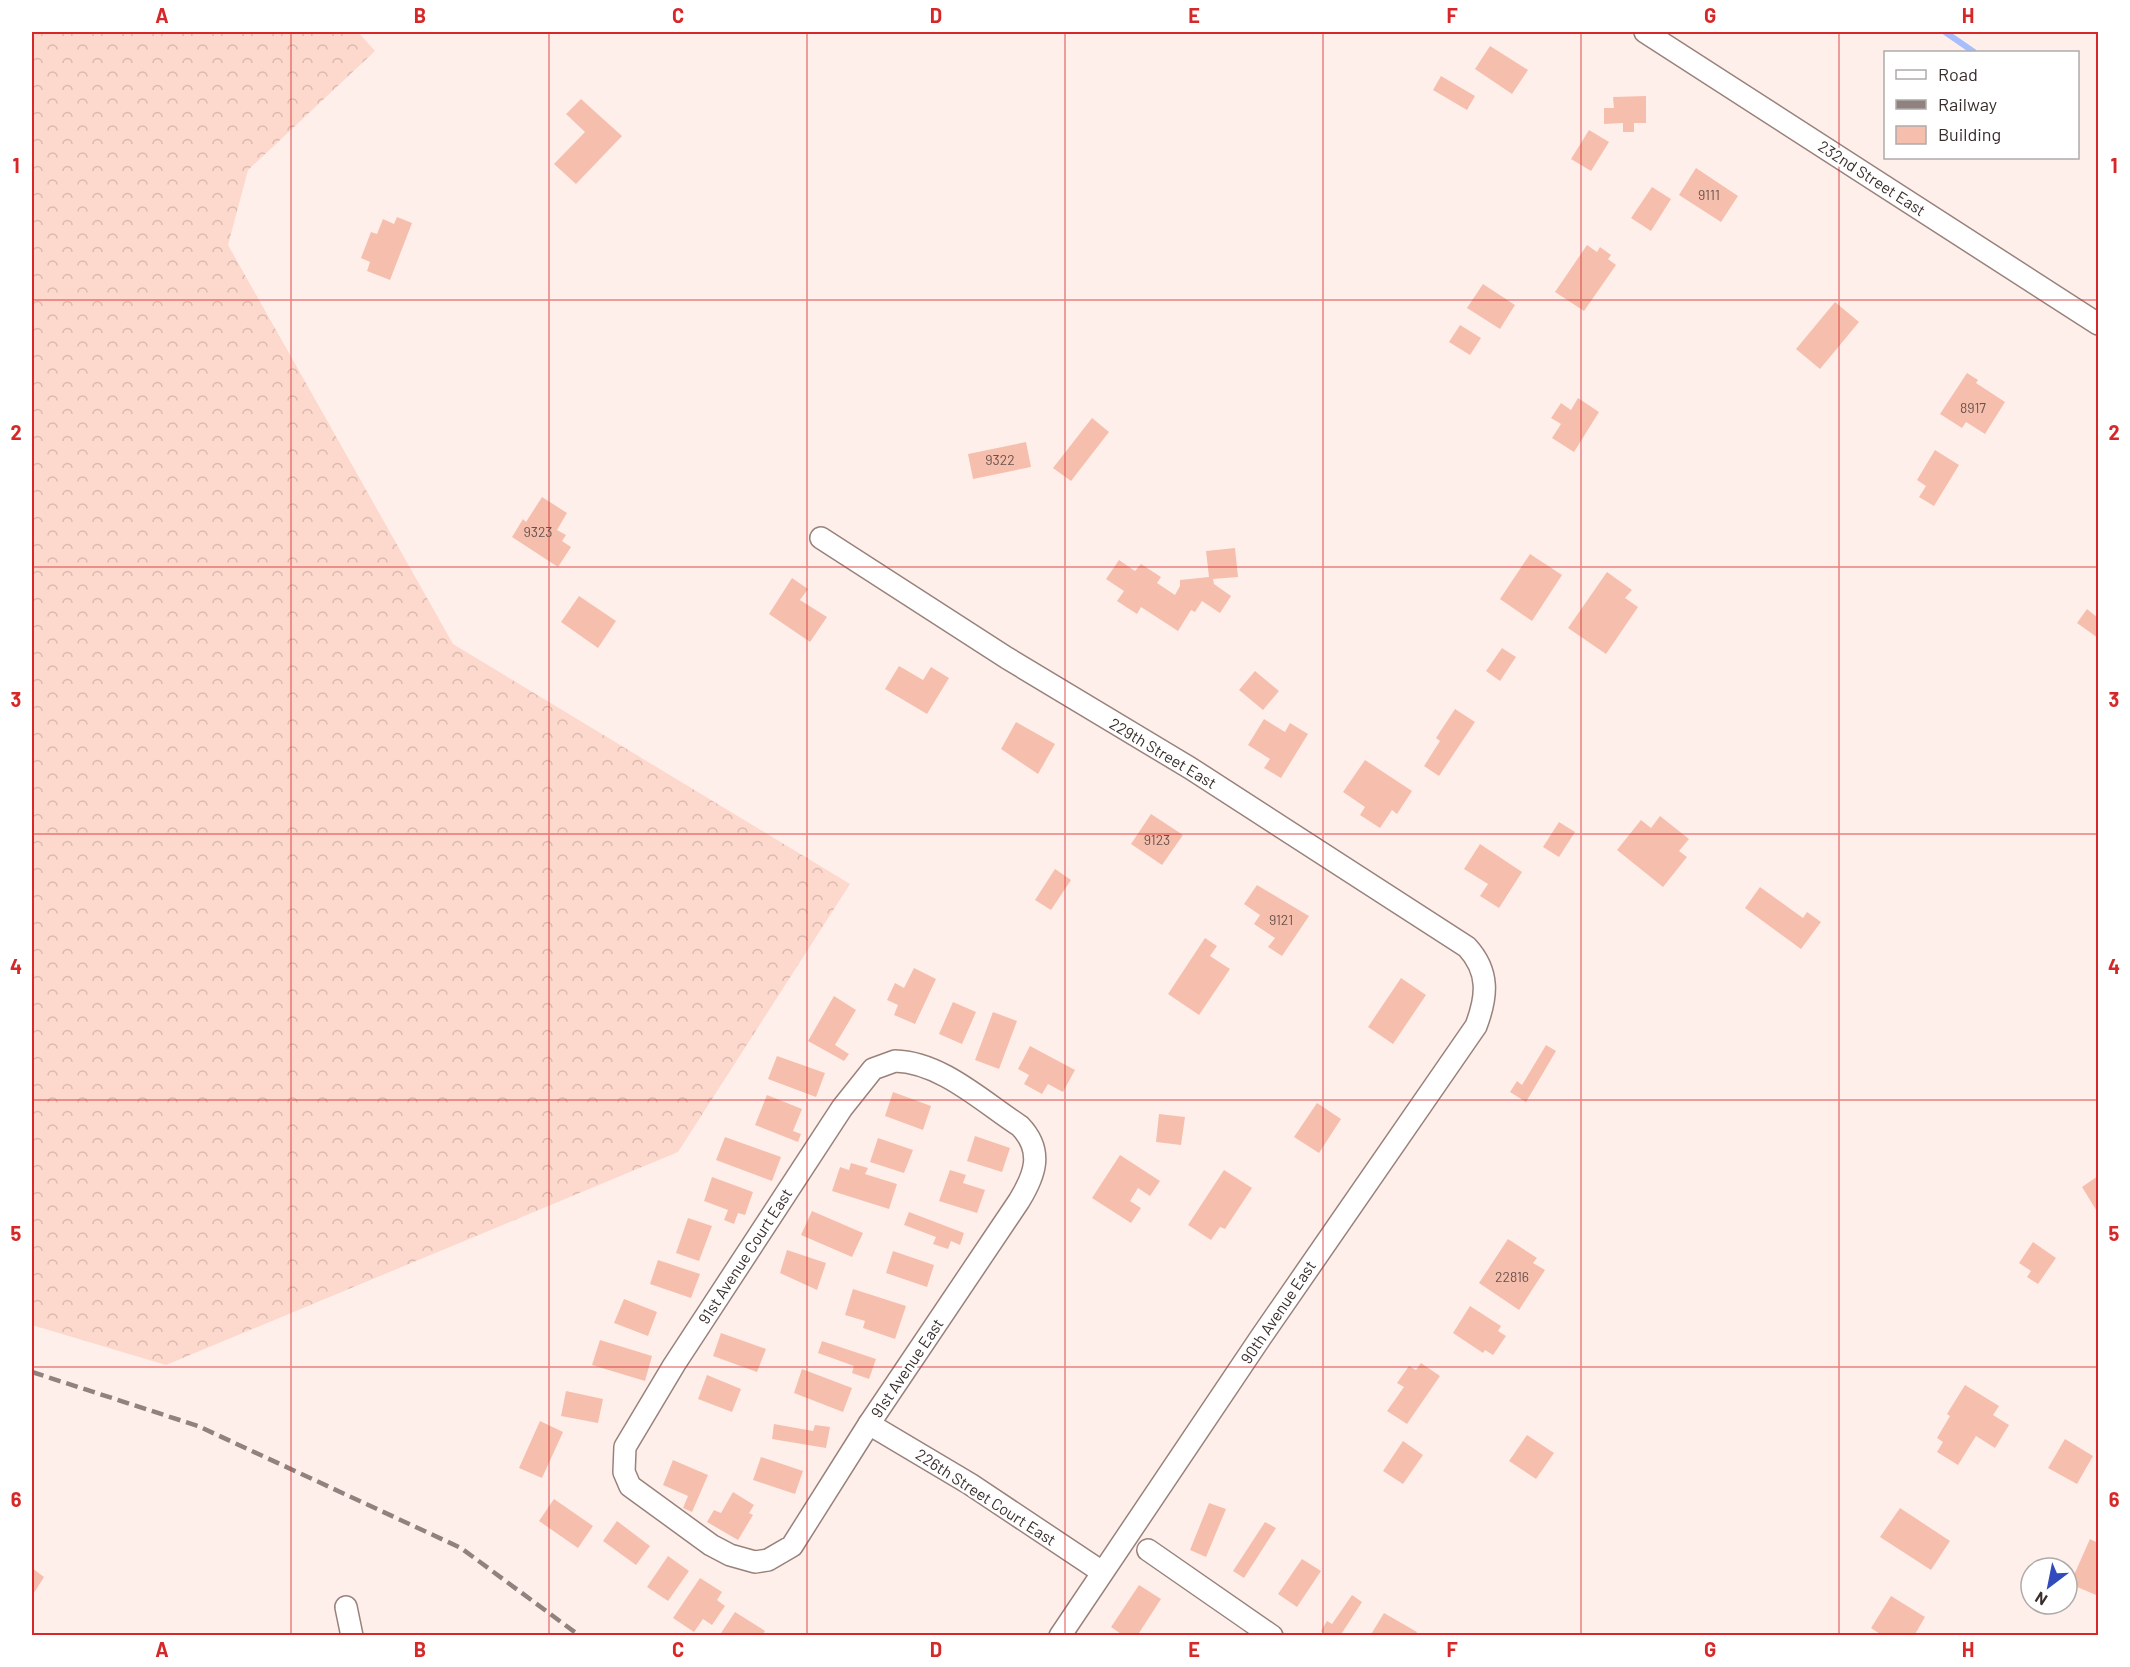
<svg xmlns="http://www.w3.org/2000/svg" width="2130" height="1667" viewBox="0 0 2130 1667" font-family="Barlow,sans-serif">
	<style>
		.forest { fill: url(#forest-crowns) }
		.lines { fill: none; stroke-linecap: round; stroke-linejoin: round }
		.stream { stroke: #a7befc; stroke-width: 6 }
		.building { fill: #f6bfad }
		.minor-casing { stroke: #99827b; stroke-width: 24 }
		.minor { stroke: #fff; stroke-width: 21 }
		.rail { stroke: #8f827f; stroke-width: 4.5; stroke-dasharray: 12 6; stroke-linecap: butt }
		.grid { fill: none; stroke: #d62828; stroke-width: 1.5; stroke-opacity: 0.55 }
		.labels { text-anchor: middle; stroke-width: 5; stroke-linejoin: round; paint-order: stroke }
		.number-label { font-size: 14px; fill: #68524c }
		.street-label { font-size: 16px; fill: #382e2b; stroke: #fff }
		.neatline { fill: none; stroke: #d62828; stroke-width: 2 }
		.grid-label { font-size: 20px; text-anchor: middle; font-weight: bold; fill: #d62828 }
	</style>
	<defs>
		<pattern id="forest-crowns" width="20" height="18" patternUnits="userSpaceOnUse" patternTransform="scale(1.5)"><rect width="20" height="18" fill="#fdd8cc"/><path d="M2 6a3 3 0 1 1 6 0M12 15a3 3 0 1 1 6 0" fill="none" stroke="#dabaaf"/></pattern>
	</defs>
	<rect width="100%" height="100%" fill="#ffefeb"/>
	<!-- forest -->
	<path class="forest" d="M32,32H358L375,51L248,170L228,245L453,644L850,884L678,1152L166,1365L32,1325Z"/>
	<g class="lines">
		<!-- stream -->
		<path class="stream" d="M1945,32L1974,52"/>
	</g>
	<!-- building -->
	<g class="building">
		<path d="M1490,46L1528,70L1512,94L1475,69Z"/>
		<path d="M1441,76L1475,96L1467,110L1433,90Z"/>
		<path d="M1646,96V123H1634V132H1623V123L1604,124V108H1614L1613,97Z"/>
		<path d="M581,99L622,136L576,184L554,164L585,132L566,114Z"/>
		<path d="M1589,130L1609,142L1591,171L1571,159Z"/>
		<path d="M1696,168L1738,196L1721,222L1679,195Z"/>
		<path d="M1652,187L1671,199L1651,231L1631,218Z"/>
		<path d="M397,217L412,223L390,280L367,271L370,262L361,258L371,232L377,234L383,219L394,224Z"/>
		<path d="M1587,245L1597,252L1600,247L1611,255L1608,259L1616,265L1584,311L1555,292Z"/>
		<path d="M1483,284L1515,305L1500,329L1467,308Z"/>
		<path d="M1835,302L1859,322L1820,369L1796,349Z"/>
		<path d="M1460,325L1481,338L1470,355L1449,342Z"/>
		<path d="M1967,373L1978,380L1976,383L2005,402L1985,434L1966,422L1962,428L1940,414Z"/>
		<path d="M1578,398L1599,412L1574,452L1552,438L1561,424L1551,418L1561,403L1571,410Z"/>
		<path d="M1092,418L1109,432L1071,481L1053,468Z"/>
		<path d="M1026,442L1031,467L973,479L968,454Z"/>
		<path d="M1935,450L1959,465L1934,506L1919,497L1926,486L1917,480Z"/>
		<path d="M542,497L567,513L557,530L566,535L562,541L571,547L558,567L512,537L523,519L526,522Z"/>
		<path d="M1235,548L1238,577L1213,579L1214,584L1231,596L1220,613L1202,601L1195,612L1191,610L1178,631L1141,607L1137,614L1117,601L1124,591L1106,579L1119,560L1135,571L1141,564L1161,577L1157,583L1175,595L1180,586V580L1209,577L1206,551Z"/>
		<path d="M1530,554L1562,575L1532,621L1500,599Z"/>
		<path d="M1607,572L1632,590L1625,598L1638,607L1606,654L1568,628Z"/>
		<path d="M792,578L808,589L800,600L827,617L810,642L769,614Z"/>
		<path d="M579,596L616,621L598,648L561,622Z"/>
		<path d="M2087,609L2098,618V638L2077,623Z"/>
		<path d="M1502,648L1516,657L1500,681L1486,671Z"/>
		<path d="M899,666L923,680L931,667L949,678L927,714L885,689Z"/>
		<path d="M1255,671L1279,691L1263,710L1239,690Z"/>
		<path d="M1455,709L1475,722L1439,776L1424,766L1440,741L1436,738Z"/>
		<path d="M1264,719L1285,732L1290,723L1308,734L1281,778L1264,768L1270,759L1248,745Z"/>
		<path d="M1016,722L1055,744L1038,774L1001,749Z"/>
		<path d="M1365,760L1412,791L1397,814L1392,810L1380,828L1360,815L1365,807L1343,792Z"/>
		<path d="M1151,814L1183,835L1162,865L1131,844Z"/>
		<path d="M1660,816L1689,839L1679,851L1687,857L1663,887L1617,850L1641,820L1651,828Z"/>
		<path d="M1559,822L1575,832L1559,857L1543,847Z"/>
		<path d="M1480,844L1522,872L1499,908L1480,896L1488,884L1464,869Z"/>
		<path d="M1055,869L1071,880L1051,910L1035,900Z"/>
		<path d="M1257,885L1309,916L1282,956L1268,947L1275,938L1254,924L1260,915L1244,904Z"/>
		<path d="M1760,887L1803,918L1807,912L1821,922L1801,949L1745,908Z"/>
		<path d="M1205,938L1217,946L1210,956L1230,969L1199,1015L1168,994Z"/>
		<path d="M914,968L936,979L915,1024L894,1015L898,1005L887,1000L895,983L904,988Z"/>
		<path d="M1401,978L1426,995L1393,1044L1368,1027Z"/>
		<path d="M834,996L856,1010L835,1045L849,1054L844,1061L808,1041Z"/>
		<path d="M953,1002L976,1012L962,1044L939,1034Z"/>
		<path d="M993,1012L1017,1021L999,1069L975,1060Z"/>
		<path d="M1546,1045L1556,1051L1526,1102L1510,1092L1517,1081L1522,1085Z"/>
		<path d="M1030,1046L1075,1070L1063,1092L1048,1084L1042,1094L1024,1084L1029,1075L1018,1069Z"/>
		<path d="M777,1056L825,1073L816,1097L768,1079Z"/>
		<path d="M893,1092L931,1106L923,1130L885,1116Z"/>
		<path d="M767,1095L802,1109L793,1131L801,1134L798,1142L755,1125Z"/>
		<path d="M1317,1103L1341,1119L1319,1153L1294,1137Z"/>
		<path d="M1159,1114L1185,1117L1181,1145L1156,1142Z"/>
		<path d="M975,1136L1010,1148L1002,1172L967,1161Z"/>
		<path d="M725,1137L781,1157L772,1181L716,1160Z"/>
		<path d="M878,1138L913,1150L904,1173L870,1162Z"/>
		<path d="M1120,1155L1160,1181L1150,1196L1138,1188L1130,1201L1141,1208L1131,1223L1092,1198Z"/>
		<path d="M851,1163L868,1168L865,1174L897,1184L889,1209L832,1191L840,1167L849,1170Z"/>
		<path d="M950,1170L966,1175L963,1183L985,1190L977,1213L939,1201Z"/>
		<path d="M1224,1170L1252,1188L1225,1229L1220,1227L1211,1240L1188,1225Z"/>
		<path d="M2098,1176V1213L2082,1187Z"/>
		<path d="M712,1177L753,1192L745,1215L738,1213L734,1224L724,1220L728,1210L704,1201Z"/>
		<path d="M812,1211L863,1233L852,1257L801,1235Z"/>
		<path d="M909,1212L964,1233L960,1245L951,1241L948,1249L933,1244L936,1237L904,1225Z"/>
		<path d="M688,1218L712,1226L699,1261L676,1253Z"/>
		<path d="M1508,1239L1537,1258L1533,1263L1545,1270L1519,1310L1479,1283Z"/>
		<path d="M2033,1242L2056,1258L2038,1284L2027,1277L2031,1271L2019,1263Z"/>
		<path d="M787,1250L826,1263L817,1290L780,1273Z"/>
		<path d="M893,1251L934,1265L927,1287L886,1273Z"/>
		<path d="M658,1260L700,1274L691,1298L650,1284Z"/>
		<path d="M853,1289L906,1306L895,1339L863,1328L865,1321L845,1315Z"/>
		<path d="M624,1299L657,1312L648,1336L614,1323Z"/>
		<path d="M1470,1306L1501,1326L1498,1331L1506,1336L1493,1355L1485,1350L1483,1353L1453,1333Z"/>
		<path d="M721,1333L766,1349L757,1372L713,1356Z"/>
		<path d="M600,1340L652,1356L645,1381L592,1365Z"/>
		<path d="M822,1341L876,1359L869,1379L852,1373L854,1366L818,1353Z"/>
		<path d="M1421,1363L1440,1376L1407,1424L1387,1411L1404,1387L1397,1383L1409,1366L1416,1370Z"/>
		<path d="M802,1369L852,1388L843,1412L794,1393Z"/>
		<path d="M707,1375L741,1389L732,1412L698,1399Z"/>
		<path d="M1965,1385L1999,1406L1993,1415L2009,1425L1995,1448L1976,1436L1958,1465L1937,1452L1943,1442L1937,1438L1950,1416L1947,1414Z"/>
		<path d="M566,1391L603,1399L598,1423L561,1416Z"/>
		<path d="M540,1421L563,1432L542,1478L519,1468Z"/>
		<path d="M774,1424L813,1431L815,1425L830,1427L826,1448L772,1439Z"/>
		<path d="M1527,1435L1554,1453L1536,1479L1509,1461Z"/>
		<path d="M2065,1439L2093,1456L2077,1484L2048,1468Z"/>
		<path d="M1403,1441L1423,1455L1403,1484L1383,1471Z"/>
		<path d="M761,1457L803,1471L795,1494L753,1480Z"/>
		<path d="M673,1460L708,1475L692,1512L683,1508L688,1496L663,1485Z"/>
		<path d="M733,1492L754,1505L749,1513L753,1515L738,1540L707,1522L714,1510L721,1513Z"/>
		<path d="M554,1499L593,1526L578,1548L539,1521Z"/>
		<path d="M1209,1503L1226,1509L1206,1557L1190,1550Z"/>
		<path d="M1900,1508L1950,1541L1931,1570L1880,1537Z"/>
		<path d="M617,1521L650,1546L636,1565L603,1541Z"/>
		<path d="M1265,1522L1276,1528L1244,1578L1233,1571Z"/>
		<path d="M2090,1539L2098,1543V1590L2096,1595L2070,1584Z"/>
		<path d="M668,1556L689,1571L668,1601L647,1587Z"/>
		<path d="M1302,1559L1321,1571L1297,1607L1278,1594Z"/>
		<path d="M32,1568L44,1577L32,1596Z"/>
		<path d="M700,1578L722,1592L717,1600L725,1606L712,1625L703,1619L694,1632L673,1618Z"/>
		<path d="M1139,1585L1161,1599L1137,1636H1124L1111,1627Z"/>
		<path d="M1352,1595L1362,1602L1340,1636H1325L1321,1631L1327,1621L1332,1624Z"/>
		<path d="M1891,1596L1925,1617L1914,1636H1883L1871,1628Z"/>
		<path d="M735,1612L765,1631L762,1636L721,1633Z"/>
		<path d="M1384,1613L1417,1632L1415,1636H1370Z"/>
	</g>
	<g class="lines">
		<!-- minor casing -->
		<g class="minor-casing">
			<g id="minor">
				<path d="M1645,32L2098,324"/>
				<path d="M821,538L1007,658L1190,768L1467,947C1490,972 1487,997 1476,1026L1261,1337L1060,1636"/>
				<path d="M895,1061C941,1062 983,1102 1020,1126C1044,1151 1035,1175 1019,1201L869,1424L792,1546L768,1560L755,1562L730,1555L711,1545L630,1486L624,1472L625,1447L674,1365L842,1108L873,1069Z"/>
				<path d="M869,1424L970,1484L1102,1572"/>
				<path d="M1148,1550L1272,1636"/>
				<path d="M346,1607L352,1636"/>
			</g>
		</g>
		<!-- minor -->
		<use href="#minor" class="minor"/>
		<!-- rail -->
		<path class="rail" d="M32,1372L198,1426L461,1548L580,1636"/>
	</g>
	<!-- grid -->
	<path class="grid" d="M291,32V1636M549,32V1636M807,32V1636M1065,32V1636M1323,32V1636M1581,32V1636M1839,32V1636M32,300H2098M32,567H2098M32,834H2098M32,1100H2098M32,1367H2098"/>
	<g class="labels">
		<!-- number labels -->
		<g class="number-label">
			<text x="1709" y="200">9111</text>
			<text x="1973" y="413">8917</text>
			<text x="1000" y="465">9322</text>
			<text x="538" y="537">9323</text>
			<text x="1157" y="845">9123</text>
			<text x="1281" y="925">9121</text>
			<text x="1512" y="1282">22816</text>
		</g>
		<!-- street labels -->
		<g class="street-label">
			<text transform="translate(1872 178) rotate(33)" y="6">232nd Street East</text>
			<text transform="translate(1163 753) rotate(31)" y="6">229th Street East</text>
			<text transform="translate(745 1256) rotate(-57)" y="6">91st Avenue Court East</text>
			<text transform="translate(1278 1312) rotate(-56)" y="6">90th Avenue East</text>
			<text transform="translate(907 1368) rotate(-56)" y="6">91st Avenue East</text>
			<text transform="translate(986 1497) rotate(33)" y="6">226th Street Court East</text>
		</g>
	</g>
	<!-- border -->
	<rect width="2130" height="1667" fill="none" stroke="#ffffff" stroke-width="66"/>
	<!-- legend -->
	<rect x="1884" y="51" width="195" height="108" fill="#ffffff" stroke="#afabaa" stroke-width="1.5"/>
	<rect x="1896" y="70" width="30" height="9" fill="#ffffff" stroke="#afabaa" stroke-width="1.5"/>
	<text x="1938" y="81" font-size="18" fill="#382e2b">Road</text>
	<rect x="1896" y="100" width="30" height="9" fill="#8f827f" stroke="#afabaa" stroke-width="1.5"/>
	<text x="1938" y="111" font-size="18" fill="#382e2b">Railway</text>
	<rect x="1896" y="126" width="30" height="18" fill="#f6bfad" stroke="#afabaa" stroke-width="1.5"/>
	<text x="1938" y="141" font-size="18" fill="#382e2b">Building</text>
	<!-- north arrow -->
	<g transform="translate(2049 1586) rotate(212)"><circle r="28" fill="#ffffff" stroke="#afabaa" stroke-width="1.5"/>
	<path d="M0-4.5L10 22L0 15L-10 22Z" fill="#324bbc"/>
	<text y="-9" font-size="16" font-weight="bold" text-anchor="middle" fill="#382e2b">N</text>
	</g>
	<rect x="33" y="33" width="2064" height="1601" class="neatline"/>
	<g class="grid-label">
		<text x="162" y="23">A</text>
		<text x="420" y="23">B</text>
		<text x="678" y="23">C</text>
		<text x="936" y="23">D</text>
		<text x="1194" y="23">E</text>
		<text x="1452" y="23">F</text>
		<text x="1710" y="23">G</text>
		<text x="1968" y="23">H</text>
		<text x="16" y="173">1</text>
		<text x="2114" y="173">1</text>
		<text x="16" y="440">2</text>
		<text x="2114" y="440">2</text>
		<text x="16" y="707">3</text>
		<text x="2114" y="707">3</text>
		<text x="16" y="974">4</text>
		<text x="2114" y="974">4</text>
		<text x="16" y="1241">5</text>
		<text x="2114" y="1241">5</text>
		<text x="16" y="1507">6</text>
		<text x="2114" y="1507">6</text>
		<text x="162" y="1657">A</text>
		<text x="420" y="1657">B</text>
		<text x="678" y="1657">C</text>
		<text x="936" y="1657">D</text>
		<text x="1194" y="1657">E</text>
		<text x="1452" y="1657">F</text>
		<text x="1710" y="1657">G</text>
		<text x="1968" y="1657">H</text>
	</g>
</svg>
